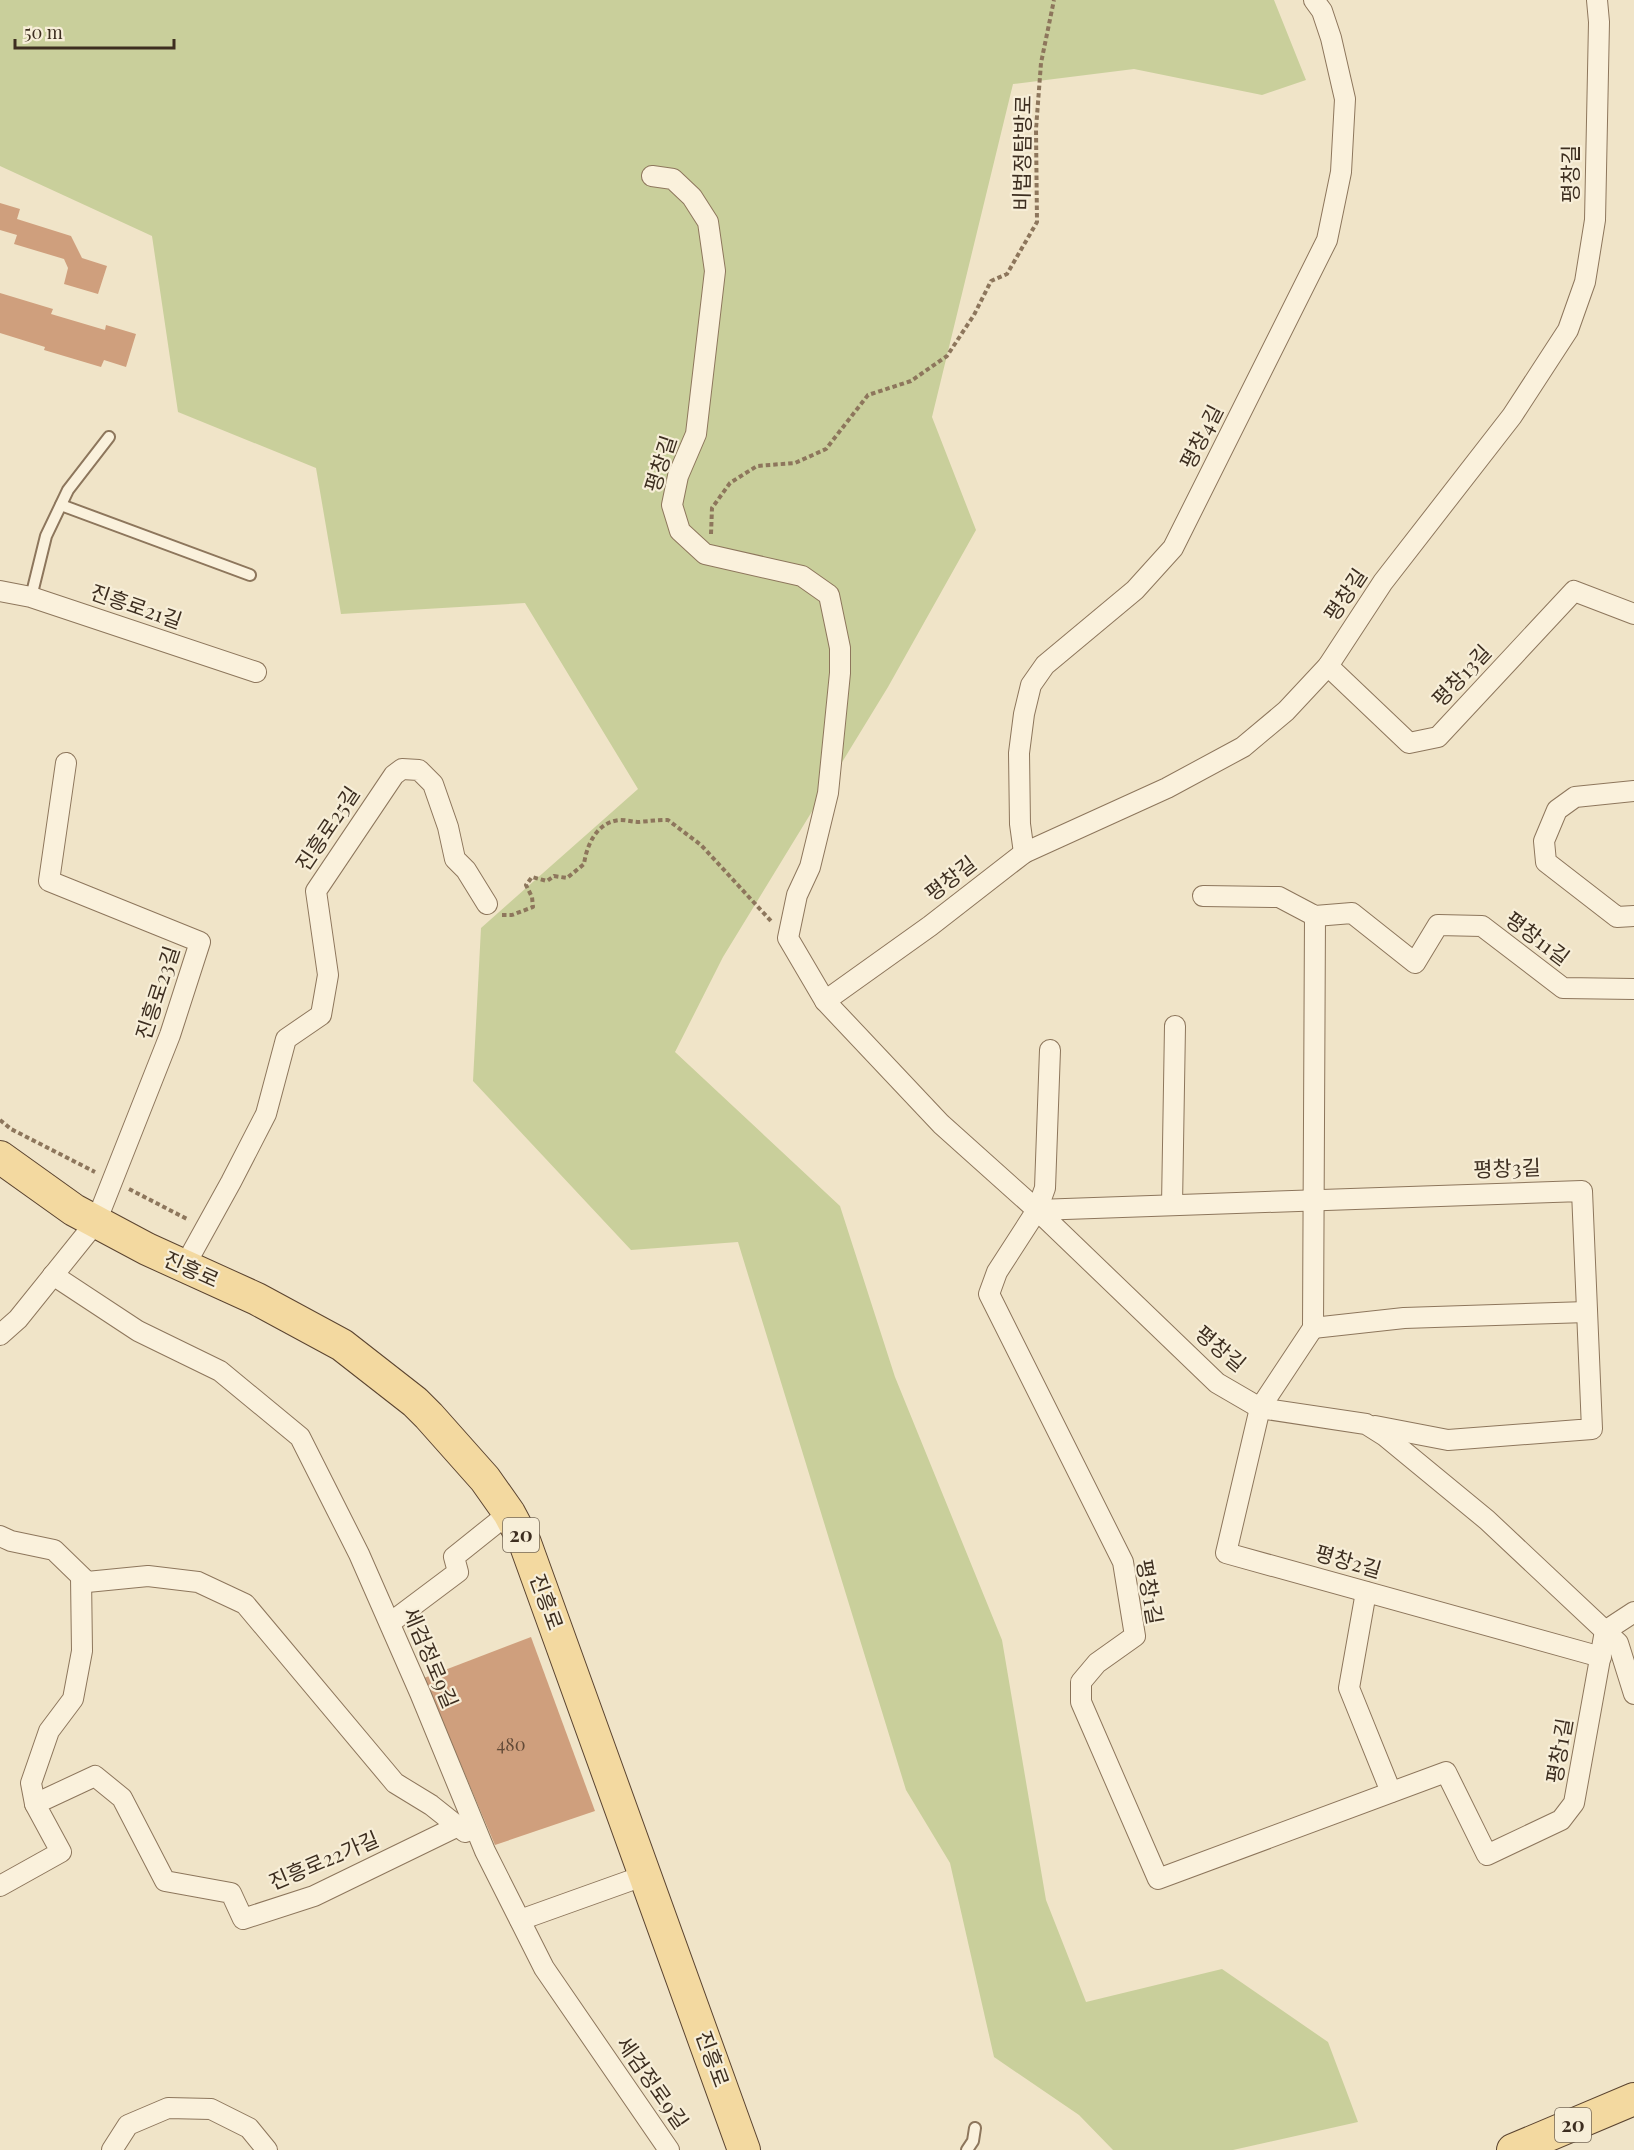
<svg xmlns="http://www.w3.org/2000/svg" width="1634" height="2150" viewBox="0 0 1634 2150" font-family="'Playfair Display','Noto Sans KR',serif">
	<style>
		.green { fill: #c9cf9b }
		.building { fill: #cf9f7d }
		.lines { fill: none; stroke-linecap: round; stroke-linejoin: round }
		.lane-casing { stroke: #8d765c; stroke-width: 14 }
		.street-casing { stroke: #8d765c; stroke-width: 22 }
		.primary-casing { stroke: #5b4430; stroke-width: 34 }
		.path { stroke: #8d765c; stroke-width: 4; stroke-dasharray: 4.5 3; stroke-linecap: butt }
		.lane { stroke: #faf1dc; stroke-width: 10 }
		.street { stroke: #faf1dc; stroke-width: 20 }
		.primary { stroke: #f3d9a0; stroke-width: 32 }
		.labels { text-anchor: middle; stroke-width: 4.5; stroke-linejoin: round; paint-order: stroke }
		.number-label { font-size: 18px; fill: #624a37 }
		.shield { fill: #f7eed8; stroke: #756857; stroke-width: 1.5 }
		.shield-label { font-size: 20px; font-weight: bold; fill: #3d2e20 }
		.street-label { font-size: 21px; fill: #3d2e20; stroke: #f7eed8 }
	</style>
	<rect width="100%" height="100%" fill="#f0e4c8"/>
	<!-- green -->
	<path class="green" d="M0,0H1274L1306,80L1262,95L1134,69L1013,84L932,417L976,530L888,687L723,957L675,1052L840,1206L895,1377L1002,1640L1046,1900L1086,2002L1222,1969L1328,2042L1358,2122L1233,2150H1113L1079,2115L994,2057L950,1863L906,1790L738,1242L631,1250L473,1081L481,928L638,789L525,603L341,614L316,468L178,412L152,236L0,166Z"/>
	<!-- building -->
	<g class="building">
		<path d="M0,203L20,209L17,219L71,236L82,258L107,266L98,294L64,284L68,268L64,259L14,244L17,235L0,230Z"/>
		<path d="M0,293L53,309L51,314L105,330L106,325L136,334L126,367L104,360L101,367L44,350L45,347L0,333Z"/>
		<path d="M531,1637L595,1811L495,1845L424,1678Z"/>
	</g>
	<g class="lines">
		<!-- lane casing -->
		<g class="lane-casing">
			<g id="lane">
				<path d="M61,505L250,575"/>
				<path d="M31,597L46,536L68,490L109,437"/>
				<path d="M967,2150L973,2141L975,2128"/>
			</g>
		</g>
		<!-- street casing -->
		<g class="street-casing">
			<g id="street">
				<path d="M652,176L673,179L692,197L708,222L715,271L696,434L678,476L672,505L680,531L705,554L802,576L829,595L840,648V673L828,793L810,867L797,895L788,938L825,1001L941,1124L1037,1210L1217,1383L1260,1408L1366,1424L1385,1436L1487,1520L1618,1643L1634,1694"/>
				<path d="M0,591L31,597L256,672"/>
				<path d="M1328,666L1409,743L1438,737L1574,591L1634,614"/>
				<path d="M1634,791L1575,797L1557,810L1544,841L1546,862L1617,917L1634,916"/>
				<path d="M1024,853L1020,824L1019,753L1024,714L1031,685L1045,665L1135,590L1173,548L1327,240L1341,172L1345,99L1331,38L1322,11L1314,0"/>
				<path d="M1203,896L1279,897L1315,916L1352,913L1415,963L1438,925L1482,926L1563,988L1634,989"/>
				<path d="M1315,916L1313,1328L1260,1408L1226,1553L1601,1657"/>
				<path d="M825,1001L930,926L1024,853L1167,788L1243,747L1286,711L1328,666L1383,582L1512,416L1568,330L1585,282L1595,220L1599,22L1597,0"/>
				<path d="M1050,1050L1045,1188L1037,1210L997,1272L989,1294L1123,1562L1135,1636L1097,1663L1081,1682V1702L1158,1879L1446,1772L1487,1855L1561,1820L1574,1803L1605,1631L1634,1612"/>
				<path d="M1172,1205L1175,1026"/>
				<path d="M1037,1210L1582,1191L1592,1429L1448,1440L1375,1426"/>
				<path d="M184,1267L231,1182L266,1114L286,1039L321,1015L328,975L316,891L394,775L402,769L419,770L433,784L448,827L455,859L466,870L487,904"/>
				<path d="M53,1275L138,1331L220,1371L300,1437L359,1554L420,1693L485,1851L544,1968L669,2150"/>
				<path d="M1313,1328L1404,1318L1587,1312"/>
				<path d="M0,1335L18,1319L96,1222L170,1035L200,942L49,881L66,763"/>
				<path d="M0,1536L11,1541L54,1550L87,1582L148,1576L198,1582L245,1604L395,1783L431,1805L465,1832"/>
				<path d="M1366,1592L1349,1688L1391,1792"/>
				<path d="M390,1623L458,1572L454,1557L509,1513"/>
				<path d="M35,1804L31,1783L49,1731L73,1699L82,1651L81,1577"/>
				<path d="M0,1886L61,1852L35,1804L95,1776L122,1798L165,1881L231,1893L243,1919L314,1896L456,1827"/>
				<path d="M520,1920L643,1876"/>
				<path d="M112,2150L128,2125L168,2108L211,2109L249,2128L267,2150"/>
			</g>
		</g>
		<!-- primary casing -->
		<g class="primary-casing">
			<g id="primary">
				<path d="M0,1157L74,1210L147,1249L257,1299L342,1345L415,1402L429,1416L485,1479L509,1513L525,1543L744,2150"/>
				<path d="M1513,2150L1634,2099"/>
			</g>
		</g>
		<!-- path -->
		<g class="path">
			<path d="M711,534L712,508L730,483L757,466L795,463L826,449L868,395L911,381L947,356L974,315L991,281L1007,274L1037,222L1036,129L1041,63L1054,0"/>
			<path d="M502,915H512L533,907L532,897L526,885L532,877L547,881L554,876L567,878L584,864C587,844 597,822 620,820C627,820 633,822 639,822C649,821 658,820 668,820L701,845L771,921"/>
			<path d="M0,1120L11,1129L95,1172"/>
			<path d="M129,1189L189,1220"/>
		</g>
		<!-- lane -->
		<use href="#lane" class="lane"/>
		<!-- street -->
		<use href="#street" class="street"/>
		<!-- primary -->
		<use href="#primary" class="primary"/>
	</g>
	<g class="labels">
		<!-- number labels -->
		<g class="number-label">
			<text x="511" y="1751">480</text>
		</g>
		<!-- shield labels -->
		<g class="shield">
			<rect x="503" y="1518" width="36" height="34" rx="4.5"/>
			<rect x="1555" y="2108" width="36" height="34" rx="4.5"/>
		</g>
		<g class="shield-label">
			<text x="521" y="1542">20</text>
			<text x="1573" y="2132">20</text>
		</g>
		<!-- street labels -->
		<g class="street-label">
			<text transform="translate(1023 153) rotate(-89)" y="7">비법정탐방로</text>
			<text transform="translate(1571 174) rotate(-90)" y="7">평창길</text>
			<text transform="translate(1202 437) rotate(-63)" y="7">평창4길</text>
			<text transform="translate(661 464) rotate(-72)" y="7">평창길</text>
			<text transform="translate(1346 595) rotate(-56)" y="7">평창길</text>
			<text transform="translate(136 607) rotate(19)" y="7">진흥로21길</text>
			<text transform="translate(1462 676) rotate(-47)" y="7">평창13길</text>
			<text transform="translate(328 829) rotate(-56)" y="7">진흥로25길</text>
			<text transform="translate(951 879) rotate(-38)" y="7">평창길</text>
			<text transform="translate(1537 939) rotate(37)" y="7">평창11길</text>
			<text transform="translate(158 993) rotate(-72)" y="7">진흥로23길</text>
			<text transform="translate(1507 1169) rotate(-2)" y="7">평창3길</text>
			<text transform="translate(191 1270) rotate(24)" y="7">진흥로</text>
			<text transform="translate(1220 1349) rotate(40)" y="7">평창길</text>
			<text transform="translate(1348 1562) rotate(16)" y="7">평창2길</text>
			<text transform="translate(1149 1592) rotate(80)" y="7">평창1길</text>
			<text transform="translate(546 1602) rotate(70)" y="7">진흥로</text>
			<text transform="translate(430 1658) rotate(67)" y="7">세검정로9길</text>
			<text transform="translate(1560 1751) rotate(-80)" y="7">평창1길</text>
			<text transform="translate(324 1861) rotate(-23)" y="7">진흥로22가길</text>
			<text transform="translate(712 2059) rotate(70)" y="7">진흥로</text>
			<text transform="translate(652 2083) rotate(55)" y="7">세검정로9길</text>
		</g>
	</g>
	<!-- scale -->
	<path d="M15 39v9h159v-9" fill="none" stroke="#3d2e20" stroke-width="3"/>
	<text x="24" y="39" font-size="18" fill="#3d2e20" stroke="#f7eed8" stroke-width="4.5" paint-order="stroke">50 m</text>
</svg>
